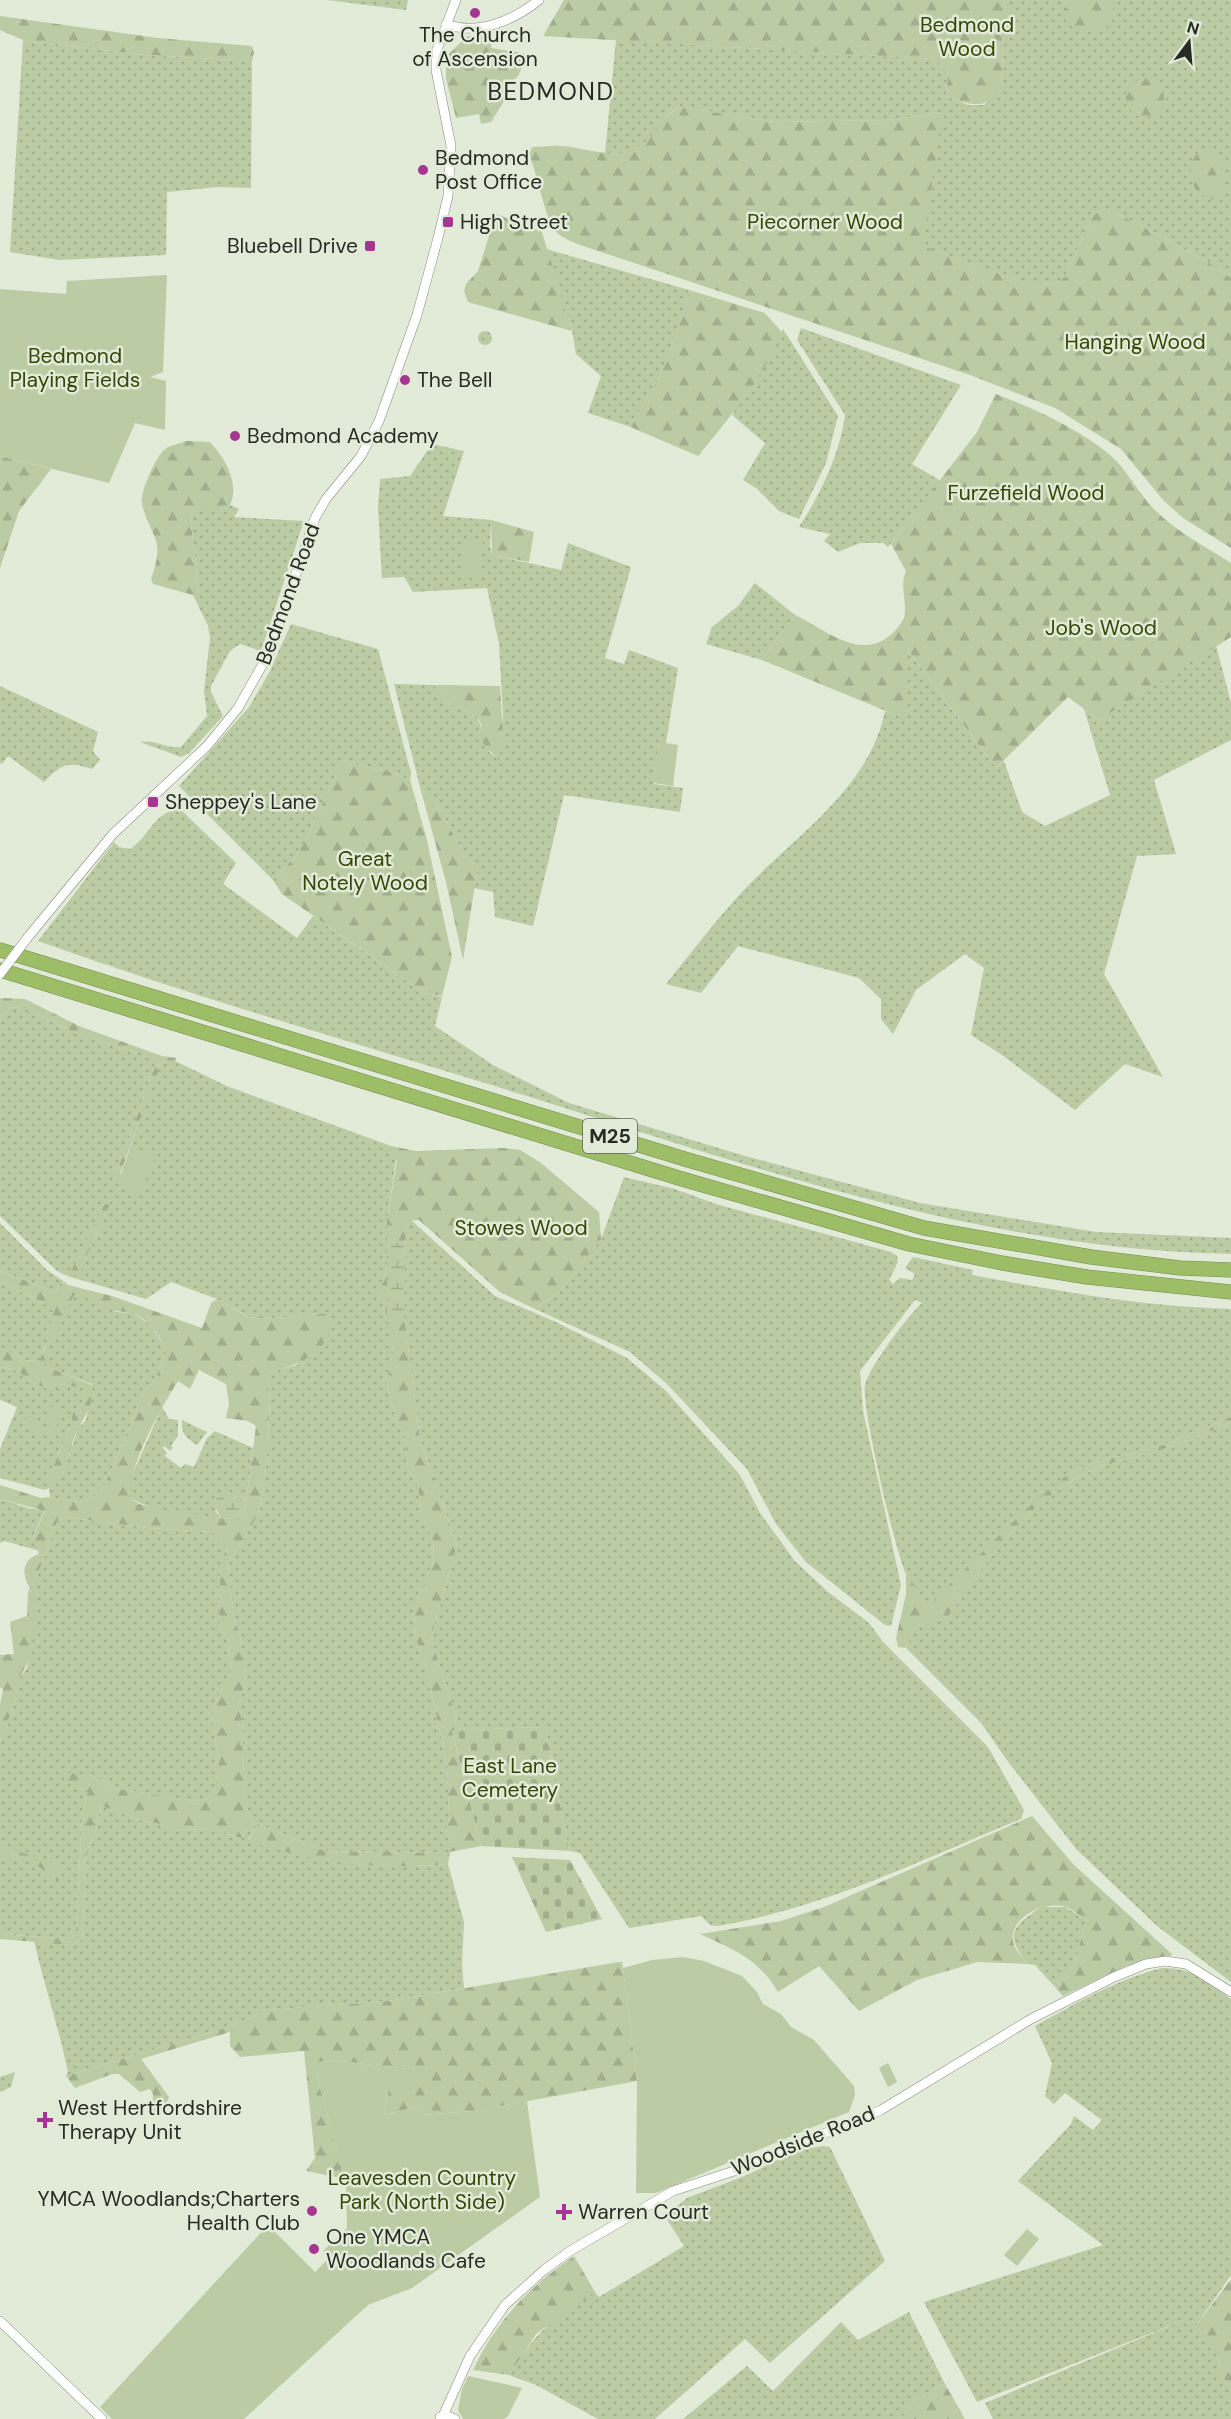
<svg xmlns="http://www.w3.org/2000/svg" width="1231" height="2419" viewBox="0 0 1231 2419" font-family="'DM Sans',sans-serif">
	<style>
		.grass { fill: url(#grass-dots); fill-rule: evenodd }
		.forest { fill: url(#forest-firs); fill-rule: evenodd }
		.wetland { fill: url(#wetland-marsh) }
		.cemetery { fill: url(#cemetery-stones) }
		.park { fill: #bbcba4 }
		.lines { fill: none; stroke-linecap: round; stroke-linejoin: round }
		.tertiary-casing { stroke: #848a7a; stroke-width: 10 }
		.motorway-casing { stroke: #748a50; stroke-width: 15 }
		.tertiary { stroke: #fff; stroke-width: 9 }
		.motorway { stroke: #9dbd67; stroke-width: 14 }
		.tertiary-bridge-casing { stroke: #848a7a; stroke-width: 10; stroke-linecap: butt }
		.tertiary-bridge { stroke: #fff; stroke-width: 9 }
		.poi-dot { fill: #a63692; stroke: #e2ead8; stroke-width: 2 }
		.labels { text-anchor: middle; stroke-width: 5; stroke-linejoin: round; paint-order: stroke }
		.shield { fill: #e2ead8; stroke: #60645a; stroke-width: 1.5 }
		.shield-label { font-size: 20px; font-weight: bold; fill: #282a24 }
		.park-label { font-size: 21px; fill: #344706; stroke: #e2ead8 }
		.poi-label { font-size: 21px; fill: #282a24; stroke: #e2ead8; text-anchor: start }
		.street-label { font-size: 21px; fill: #282a24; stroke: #e2ead8 }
		.quarter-label { font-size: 24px; letter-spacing: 1.5px; fill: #282a24; stroke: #e2ead8 }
	</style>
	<defs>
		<pattern id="grass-dots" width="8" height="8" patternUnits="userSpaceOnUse" patternTransform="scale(1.5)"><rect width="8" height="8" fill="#bbcba4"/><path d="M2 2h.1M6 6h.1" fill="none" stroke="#a1ae8d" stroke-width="1.8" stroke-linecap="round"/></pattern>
		<pattern id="forest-firs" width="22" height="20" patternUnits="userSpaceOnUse" patternTransform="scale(1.5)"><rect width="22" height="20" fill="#bbcba4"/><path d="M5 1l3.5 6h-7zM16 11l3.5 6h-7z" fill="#a1ae8d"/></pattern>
		<pattern id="wetland-marsh" width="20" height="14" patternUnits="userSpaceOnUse" patternTransform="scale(1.5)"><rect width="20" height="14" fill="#bbcba4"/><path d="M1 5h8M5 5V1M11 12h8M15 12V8" fill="none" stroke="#a1ae8d"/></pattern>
		<pattern id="cemetery-stones" width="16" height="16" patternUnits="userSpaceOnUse" patternTransform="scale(1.5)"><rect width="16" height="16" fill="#bbcba4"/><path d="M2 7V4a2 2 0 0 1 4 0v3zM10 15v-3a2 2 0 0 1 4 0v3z" fill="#a1ae8d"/></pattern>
	</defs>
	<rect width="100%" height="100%" fill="#e2ead8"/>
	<!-- grass -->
	<g class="grass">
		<path d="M327,0H408L406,10Z"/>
		<path d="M1006,0H1231V278L1208,262L1117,213L1101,210L1092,216L1065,277L1055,284L1031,285L922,246L941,113L887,120L775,122L682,107C657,111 656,160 605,153L616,40L932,59L939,63L948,73L946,96L968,105H984L1001,86Z"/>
		<path d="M23,40L145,55L252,61L251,188L218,187L167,192L166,255L59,260L10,252Z"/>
		<path d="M546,249L689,290C675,340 662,385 628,426L588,413L601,376L576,354L572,330Z"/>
		<path d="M801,328L961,385L912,464L941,481L888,547L883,543H860L838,552L824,541L830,534L799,527C820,495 840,454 845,415L797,340Z"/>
		<path d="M783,329L838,416L826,463L799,519L779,511L756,488L743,480L765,443L732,415Z"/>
		<circle cx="485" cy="338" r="7"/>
		<path d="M432,444L464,451L443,516L491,520L490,545L492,555L561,570L568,543L631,567L605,658L624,664L629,650L678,668L666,743H659L654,784L683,788L680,812L564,795L533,926L495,917L493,892L474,888L478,866L465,858L435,799L421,791L394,684L434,685L448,703L477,716L490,753L499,760L503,714L499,644L487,588L413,592L404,577L382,578L378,507L380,479L410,476Z"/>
		<path d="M230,505L239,509L234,517L304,521L261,651L240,644L230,651L211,686V692L223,716L189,753L181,757L140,742C156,739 166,749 181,747L207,716L204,691L210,638L208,626L193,595L197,592L198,584L190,515L197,508H222Z"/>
		<path d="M755,583L795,615L762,660L706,644L712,627L738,606Z"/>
		<path d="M291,624L378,649L411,773L410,780L387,771L342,762L304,843L296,856L273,880L179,786L249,707L269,673Z"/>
		<path d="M1216,645L1231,703V740L1154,780L1176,854L1137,856L1104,974L1163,1077L1125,1064L1075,1110L1002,1055L971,1035L984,968L965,954L916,990L893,1034L881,1019V999L859,978L738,946L701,993L666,984C691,953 715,921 742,892C793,837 869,790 885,711L908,719L907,649L996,768L1004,761L1022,812L1045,826L1110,795L1084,709L1099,720Z"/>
		<path d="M0,686L98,732L93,751L100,760L92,769C67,761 62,764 44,782L8,756L2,764L0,763Z"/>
		<path d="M179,808L236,863L223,884L297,938L313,916L424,993L442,997L435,1026L493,1065L569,1103L745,1156L920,1203L1096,1232L1231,1238V1254C990,1250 758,1169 530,1097C366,1046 200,999 38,941L114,842L119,847L130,849C152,834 150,816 179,808Z"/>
		<path d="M22,1007L73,1032L160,1062L153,1070L116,1174H121L155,1077L160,1066L166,1061H175L229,1087L391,1146L397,1154L387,1220V1267L383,1280L393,1352L387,1383L396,1422L405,1436L408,1467L418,1487L422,1515L433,1541L434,1559L414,1611L416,1639L428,1676L447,1765L449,1817L446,1834L452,1847L450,1852L446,1853L325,1851L257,1824L248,1840C313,1863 379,1870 448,1864L464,1922L462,1965L464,1988L388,2001L268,2010L231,2026L66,2076L68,2072C59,2028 44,1985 34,1941L72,1945L82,1940L87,1850L95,1834L101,1806L146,1822L156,1823L180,1830L214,1829L241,1838L252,1822L245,1803L242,1720L238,1706L246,1682L241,1639L234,1619L228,1564L259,1513L265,1480L270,1401L267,1379L270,1372L297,1365L332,1313L263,1319L249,1317L217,1299L171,1282L146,1299L67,1276L57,1271L0,1216V1018L11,1008ZM104,1204H110L78,1275H74L72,1272Z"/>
		<path d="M624,1177L675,1189L716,1204L891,1252L897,1256L898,1262L889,1280L893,1284L900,1278L912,1280L915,1274L905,1268L913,1257L973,1270L972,1275C1058,1291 1144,1307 1231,1309V1417L1163,1445L1093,1463L1067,1475L928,1606L923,1604C919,1592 910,1584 905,1572C895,1548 861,1407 865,1385C869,1367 907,1317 922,1303L915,1300L860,1371L863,1411L901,1585L891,1626L885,1625L806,1562L776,1524L747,1469L667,1384L630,1352L535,1309L558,1293L601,1239Z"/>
		<path d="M410,1219L495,1296L556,1322L627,1358L666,1391L740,1475L760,1513L795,1561L827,1591L869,1623L884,1643L988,1747L1024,1810L1021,1819C921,1860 824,1908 717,1926L710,1925L701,1916L629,1928L580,1853L569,1851L545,1727L460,1730L431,1638L457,1545L420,1439L404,1315L406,1220Z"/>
		<path d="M0,1223L47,1270L69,1285L60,1283L56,1292L0,1271Z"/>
		<path d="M0,1282L40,1301L55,1311L47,1340L51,1342L74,1294L83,1295L116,1312L133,1313L149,1324L167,1349L154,1382L144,1391L104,1487L83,1503L50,1497L49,1488L45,1490L0,1478V1449L17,1407L0,1400V1367L13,1369L42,1387L58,1384L83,1388L85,1392L82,1403L73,1411L71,1425L48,1479L63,1474L78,1428L86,1420L92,1384L44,1366L49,1348L45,1346L40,1361L24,1360L0,1348Z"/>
		<path d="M162,1407L169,1419L178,1420V1435L171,1446L173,1448L170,1451L164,1446L163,1448L167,1453L165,1456L181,1468L185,1464L194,1467L207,1438L215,1431L253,1448L246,1502L242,1497L215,1511L221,1518C190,1514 153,1514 128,1496L130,1480Z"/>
		<path d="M182,1420L207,1432L197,1445C186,1438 181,1434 182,1420Z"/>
		<path d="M1231,1422V1982L1157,1926L1076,1849L1006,1759L982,1724L906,1648L914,1627L947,1618C985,1562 1029,1498 1093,1470C1117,1460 1143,1456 1167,1448C1189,1441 1210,1432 1231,1422Z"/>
		<path d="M0,1499L32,1509L45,1510L33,1537L40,1551L4,1541L0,1543Z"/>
		<path d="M64,1517L149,1528L213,1532L227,1548L220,1565L219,1624L229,1642L231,1674L216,1701L212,1716L219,1764L214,1791L207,1799L195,1801L120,1789L90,1775L77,1788L88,1790L82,1817L76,1932L71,1939L0,1934V1742L15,1702L19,1678L27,1668L37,1594L29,1591V1586L34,1584L58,1519Z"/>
		<path d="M1042,1907H1065L1086,1920L1074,1965L1054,1986L1035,1965L1028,1964C1003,1934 1013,1925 1042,1907Z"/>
		<path d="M1162,1968C1193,1967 1207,1982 1231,1999V2275L1196,2326L1218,2356L1221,2375L1231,2388V2419H993L985,2403L1187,2319L977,2402L924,2302L1103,2245L1018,2181L1071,2124L1074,2116L1093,2130L1102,2120L1065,2093L1054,2104L1045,2096L1052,2063L1035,2026C1079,2002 1112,1981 1162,1968Z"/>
		<path d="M15,2072L11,2087L0,2092V2077Z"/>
		<path d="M823,2146L830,2147L885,2261L770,2363L745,2339L655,2419H598L536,2385L509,2375C536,2331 552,2320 595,2292L599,2297L684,2246L665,2216L687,2198L747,2175L795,2151Z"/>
		<path d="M909,2312L945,2384L914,2400L901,2419H683L747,2366L773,2391L841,2322L858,2340Z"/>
	</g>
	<!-- forest -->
	<g class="forest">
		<path d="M564,0H1006L1001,86C989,112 968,105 946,96L948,73L939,63L932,59L543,36Z"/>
		<path d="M1071,0H1112L1114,7L1108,26C1097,35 1078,29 1066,23V8Z"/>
		<path d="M0,16L158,38L252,46L254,53L252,61L145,55L23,40L0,30Z"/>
		<path d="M493,34L491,48L528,54L518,76L509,84L506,98L491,122L481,124L479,114L456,118L446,79V57L466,37Z"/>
		<circle cx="1145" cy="98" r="19"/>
		<path d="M682,107L775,122L887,120L942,113L923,246L1031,285L1055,284L1065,277L1092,216L1101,210L1117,213L1208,262L1231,278V548L1183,518L1164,501L1121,449L1055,408L970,375L589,248C578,244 564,240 555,231C546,221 537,172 529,155L532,147C542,147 551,145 561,146C585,147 611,160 635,149C654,140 665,110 682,107Z"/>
		<path d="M1209,149C1231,154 1231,192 1214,200L1198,193C1188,178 1186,152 1209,149Z"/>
		<path d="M496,214L542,232L572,331L468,302L464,291L466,284L478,271Z"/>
		<path d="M689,290L765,313L781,331C774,365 721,428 698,456L628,426C662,385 675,340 689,290Z"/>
		<path d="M996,394C1037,410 1075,427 1109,454C1128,470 1138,494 1156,511C1177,532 1206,547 1231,563V637L1099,720L1068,697L996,768L908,650V720L762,660L795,615C823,628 859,661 889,636C894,633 902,623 904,618C908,602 899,587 906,571L891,544L977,432Z"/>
		<path d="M186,441L210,442C225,458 240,484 230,505L222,508H197L190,515L198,584L197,592L193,595L153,584L151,579C166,536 151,540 142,504C139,494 156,456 165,449C170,445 180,444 186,441Z"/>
		<path d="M0,456L51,469L19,511L0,568Z"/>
		<path d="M491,520L534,532L529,562L492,555Z"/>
		<path d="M434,685L500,686L503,737L499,761L483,743L481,724L477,716L448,703Z"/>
		<path d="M342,762L387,771L410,780L427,840L452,957L442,996L424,993L282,894L273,880L296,856L304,843Z"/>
		<path d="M421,791L435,799L465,858L478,866L463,960L446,882Z"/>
		<path d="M0,998L25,999L79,1026L162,1056L176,1058L175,1061H166L160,1066L120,1174H116L153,1070L160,1062L73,1032L22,1007L11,1008L0,1018Z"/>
		<path d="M391,1146L416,1151L503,1148L520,1150L541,1163L599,1212L601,1239L558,1293L535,1309L500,1292L419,1220L406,1221L404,1315L420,1439L457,1545L431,1638L460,1730L452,1731L481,1846L450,1852L448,1864C379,1870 314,1863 248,1841L257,1824L325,1851L446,1853L450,1852L452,1847L446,1834L449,1817L447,1765L428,1676L416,1639L414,1611L434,1559L433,1541L422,1515L418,1487L408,1467L405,1436L396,1422L387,1383L393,1352L384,1301L377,1298L374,1291L383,1280L387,1267V1220L397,1161Z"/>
		<path d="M104,1204H110L78,1275H74L71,1272Z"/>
		<path d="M0,1271L56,1292L60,1283L112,1296L202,1328L211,1303L217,1299L248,1317L263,1319L332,1313C332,1352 302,1364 270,1372L267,1379L270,1401L265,1480L259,1513L228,1564L234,1619L241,1639L246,1682L238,1706L242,1720L245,1803L252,1822L241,1838L214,1829L180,1830L156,1823L146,1822L101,1806L95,1834L87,1850L82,1940L72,1945L0,1939V1934L71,1939L76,1932L82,1817L88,1790L77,1788L64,1779L66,1773L90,1775L120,1789L195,1801L207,1799L214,1791L219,1764L212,1716L216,1701L231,1674L229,1642L219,1624L220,1564L227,1548L212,1532L149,1528L64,1517L58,1519L34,1584L29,1586C21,1572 23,1559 39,1554L33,1538L45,1511L0,1499V1485L41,1498L50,1497L83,1503L104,1487L144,1391L154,1382L167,1349C158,1336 148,1317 131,1313C122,1311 113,1312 104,1308C93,1303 86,1295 74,1295L52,1342L47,1340L54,1311L40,1301L0,1282ZM199,1370L226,1384L229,1404L226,1418L248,1421L256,1426L245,1510L228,1519L164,1510L139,1504L128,1496C134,1456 157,1415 178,1381L190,1389Z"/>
		<path d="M46,1346L50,1348L45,1366L92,1385C94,1404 86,1414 78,1429C67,1448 71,1476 49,1488L48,1479L71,1425L73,1411L82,1403L85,1392L82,1388L58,1384L42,1387L13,1369L0,1367V1348L24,1360L39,1361Z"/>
		<path d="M40,1402L57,1409L61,1416L54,1432L47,1436L37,1433L25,1424L28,1415L44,1429L47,1427L51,1414L40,1407Z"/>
		<path d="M1231,1417V1422C1210,1432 1189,1441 1167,1448C1143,1456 1117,1460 1093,1470C1032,1496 983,1564 947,1618L914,1627L906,1648L898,1647L896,1638L906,1594V1573L919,1592L923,1604L928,1606L1025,1510L1067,1475L1093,1463L1163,1445Z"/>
		<path d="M28,1591L37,1594L31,1657L19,1678L15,1702L0,1742V1705L3,1689L0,1688V1655L14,1654L10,1622L27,1616Z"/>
		<path d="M1032,1816L1074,1865L1173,1955L1126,1966L1063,1996L1054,1986L1074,1965L1086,1920C1080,1916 1073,1910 1066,1907C1045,1900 1005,1919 1014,1945C1017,1952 1023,1958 1028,1964L977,1962L917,1980L859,2011L819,1966L778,1992C758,1958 734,1950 700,1934L781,1921L824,1907Z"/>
		<path d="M2,1842L8,1848L62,1866L64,1872L58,1881L34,1863L4,1857L0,1852Z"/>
		<path d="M619,1962H622L623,1968L637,2081L474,2111L419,2115L417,2107L384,2115L389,2088L409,2069L340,2061L313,2062L341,2164V2178L306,2171L315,2158L304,2051L240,2057L230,2046V2032L141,2059L169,2097L165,2108L157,2115L152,2114L153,2094L150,2089L140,2092L119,2074H112L75,2088L66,2076L231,2026L268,2010L388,2001Z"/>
		<path d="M574,2256L595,2292L536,2334L509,2375L473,2370C496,2321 530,2286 574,2256Z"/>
		<path d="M1231,2279V2388L1221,2375L1218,2356L1212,2352L1196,2326Z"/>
		<path d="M945,2384L965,2419H901L914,2400Z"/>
	</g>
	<!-- wetland -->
	<g class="wetland">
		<path d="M387,1241L405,1245L404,1315L387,1316Z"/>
		<path d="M229,1492H236L246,1502L245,1510L228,1519L221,1518L214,1505L216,1499Z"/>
	</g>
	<!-- cemetery -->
	<g class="cemetery">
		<path d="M545,1727L569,1851L481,1846L452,1730Z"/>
		<path d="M512,1857L570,1860L602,1919L546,1932Z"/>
	</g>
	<!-- park -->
	<g class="park">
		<path d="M167,275L163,372L150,377L166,381L165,430L135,423L109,483L0,456V289L66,294L67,281Z"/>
		<path d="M463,539L483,540L481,577L461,576Z"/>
		<path d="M659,742L678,745L673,786L654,783Z"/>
		<path d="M133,1147L155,1157L140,1196L118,1186Z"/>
		<path d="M683,1957L704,1961L742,1976L757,1992L763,2004L781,2014L791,2027L814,2040L854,2086L855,2095L849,2112L656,2193H636L637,2081L623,1968L652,1960Z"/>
		<path d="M340,2061L409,2069L417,2074L415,2080L389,2088L384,2115L418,2107L420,2115L474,2111L527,2101L540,2197L412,2288L368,2305L244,2419H112L100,2407L268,2225L315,2272L329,2258L323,2251L347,2228L346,2187L341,2178V2164L313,2062Z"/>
		<path d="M888,2063L897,2082L888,2087L879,2068Z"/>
		<path d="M1027,2229L1039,2239L1017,2266L1004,2255Z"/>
		<path d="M468,2376L522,2388L508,2416L504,2419H463L458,2410L462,2389Z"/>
	</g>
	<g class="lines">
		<!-- tertiary casing -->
		<g class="tertiary-casing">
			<g id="tertiary">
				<path d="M446,24C478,36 514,20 539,0"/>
				<path d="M28,937L113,834L207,746L238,708L269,653L315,518L326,499L361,456L379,421L417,315L438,238L448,196L451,146L436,70V52L456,0"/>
				<path d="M0,2321L102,2419"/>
				<path d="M443,2416L470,2356L505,2305L544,2270L570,2251L673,2191L734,2171L881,2110L1031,2019L1114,1977L1146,1964L1165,1961L1186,1964L1231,1992"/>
				<path d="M440,2417L446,2415L455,2419"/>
			</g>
		</g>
		<!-- motorway casing -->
		<g class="motorway-casing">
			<g id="motorway">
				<path d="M0,950L688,1160L924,1228L1091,1257L1180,1268L1231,1270"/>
				<path d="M0,970L682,1179L909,1244L1002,1263L1087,1277L1231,1292"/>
			</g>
		</g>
		<!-- tertiary -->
		<use href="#tertiary" class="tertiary"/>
		<!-- motorway -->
		<use href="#motorway" class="motorway"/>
		<!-- tertiary-bridge casing -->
		<g class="tertiary-bridge-casing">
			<path id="tertiary-bridge" d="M0,974L28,937"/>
		</g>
		<!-- tertiary-bridge -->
		<use href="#tertiary-bridge" class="tertiary-bridge"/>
	</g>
	<!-- markers -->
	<g class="poi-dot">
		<circle cx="475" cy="13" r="6"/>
		<circle cx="423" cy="170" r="6"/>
		<rect x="442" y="216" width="12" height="12" rx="3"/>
		<rect x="364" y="240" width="12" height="12" rx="3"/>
		<circle cx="405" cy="380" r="6"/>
		<circle cx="235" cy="436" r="6"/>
		<rect x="147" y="796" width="12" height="12" rx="3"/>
		<path d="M42 2111h6v6h6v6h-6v6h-6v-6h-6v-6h6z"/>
		<circle cx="312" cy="2211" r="6"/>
		<path d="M561 2203h6v6h6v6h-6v6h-6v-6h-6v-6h6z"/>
		<circle cx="314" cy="2249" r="6"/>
	</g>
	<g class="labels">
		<!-- shield labels -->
		<rect class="shield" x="583" y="1119" width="54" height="34" rx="4.5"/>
		<g class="shield-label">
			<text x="610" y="1143">M25</text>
		</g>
		<!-- park labels -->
		<g class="park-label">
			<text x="967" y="32">Bedmond<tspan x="967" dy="24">Wood</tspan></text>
			<text x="825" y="229">Piecorner Wood</text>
			<text x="1135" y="349">Hanging Wood</text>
			<text x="75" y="363">Bedmond<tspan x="75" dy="24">Playing Fields</tspan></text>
			<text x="1026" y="500">Furzefield Wood</text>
			<text x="1101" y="635">Job's Wood</text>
			<text x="365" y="866">Great<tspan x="365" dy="24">Notely Wood</tspan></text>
			<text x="521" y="1235">Stowes Wood</text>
			<text x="510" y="1773">East Lane<tspan x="510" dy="24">Cemetery</tspan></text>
			<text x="422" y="2185">Leavesden Country<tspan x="422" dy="24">Park (North Side)</tspan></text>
		</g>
		<!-- poi labels -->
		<g class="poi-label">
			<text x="475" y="42" text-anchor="middle">The Church<tspan x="475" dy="24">of Ascension</tspan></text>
			<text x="435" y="165">Bedmond<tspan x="435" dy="24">Post Office</tspan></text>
			<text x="460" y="229">High Street</text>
			<text x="358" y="253" text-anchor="end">Bluebell Drive</text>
			<text x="417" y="387">The Bell</text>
			<text x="247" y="443">Bedmond Academy</text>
			<text x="165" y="809">Sheppey's Lane</text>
			<text x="58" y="2115">West Hertfordshire<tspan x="58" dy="24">Therapy Unit</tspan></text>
			<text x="300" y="2206" text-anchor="end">YMCA Woodlands;Charters<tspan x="300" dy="24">Health Club</tspan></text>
			<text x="578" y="2219">Warren Court</text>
			<text x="326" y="2244">One YMCA<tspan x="326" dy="24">Woodlands Cafe</tspan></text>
		</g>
		<!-- street labels -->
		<g class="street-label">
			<text transform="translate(288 594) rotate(-70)" y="7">Bedmond Road</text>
			<text transform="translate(803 2141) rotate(-22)" y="7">Woodside Road</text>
		</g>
		<!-- quarter labels -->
		<g class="quarter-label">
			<text x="551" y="100">BEDMOND</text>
		</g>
	</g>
	<!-- north arrow -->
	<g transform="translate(1189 42) rotate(16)" stroke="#e2ead8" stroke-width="4.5" paint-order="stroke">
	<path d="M0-4.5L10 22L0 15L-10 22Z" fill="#282a24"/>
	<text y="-9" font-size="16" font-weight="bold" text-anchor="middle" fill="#282a24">N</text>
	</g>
</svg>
